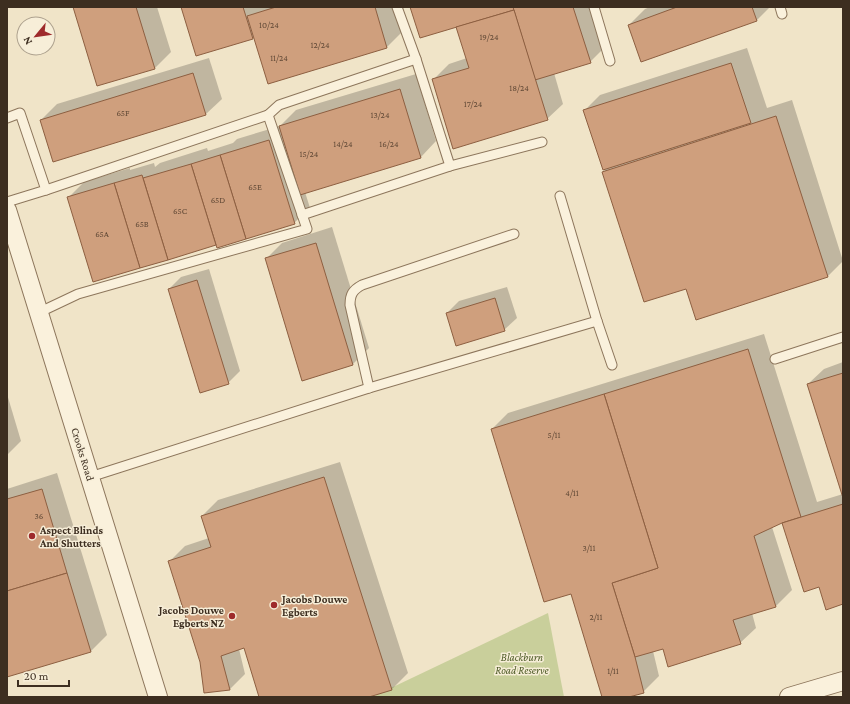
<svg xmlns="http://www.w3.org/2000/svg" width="850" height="704" viewBox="0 0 850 704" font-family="'Crimson Pro',serif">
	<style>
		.green { fill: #c9cf9b }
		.shadow { fill: #0003 }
		.building { fill: #cf9f7d; stroke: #8d5f41 }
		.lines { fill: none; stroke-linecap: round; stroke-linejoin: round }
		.lane-casing { stroke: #8d765c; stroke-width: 11 }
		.street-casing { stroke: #8d765c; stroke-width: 20 }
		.lane { stroke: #faf1dc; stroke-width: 9 }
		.street { stroke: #faf1dc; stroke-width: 18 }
		.poi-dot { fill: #9e2a2b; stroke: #f7eed8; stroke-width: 1.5 }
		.labels { text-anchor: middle; stroke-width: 3; stroke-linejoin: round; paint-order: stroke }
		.number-label { font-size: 9px; fill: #624a37 }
		.street-label { font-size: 11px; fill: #3d2e20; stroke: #f7eed8 }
		.poi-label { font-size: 11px; font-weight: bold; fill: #3d2e20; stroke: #f7eed8; text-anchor: start }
		.park-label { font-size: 11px; font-style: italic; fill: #4d5a26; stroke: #f7eed8 }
	</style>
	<rect width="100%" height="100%" fill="#f0e4c8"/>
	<!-- green -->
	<path class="green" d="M548,613L564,697H372Z"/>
	<!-- shadow -->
	<g class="shadow">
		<path d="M74,7H157L171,52L155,68L98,85Z"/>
		<path d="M182,7H395L403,31L387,47L269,83L254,36L252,38Z"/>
		<path d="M411,7H594L606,46L590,62L554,73L563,104L547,119L433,80L449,64L467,58L457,26Z"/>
		<path d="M650,7H770L757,20L629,25L645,9Z"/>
		<path d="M747,48L767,108L792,100L843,261L828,276L687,288L603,172L607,168L584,111L600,95Z"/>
		<path d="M209,58L222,99L206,114L41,120L57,104Z"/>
		<path d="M416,74L436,141L421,157L305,192L310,208L294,223L217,244L141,267L68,198L84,182L130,168V170L154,163L155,167L160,163L207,148L208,151L233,143L237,139L280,126L296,110Z"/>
		<path d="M332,227L369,348L353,364L303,379L266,259L282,243Z"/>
		<path d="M209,269L240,371L228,383L169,289L181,277Z"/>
		<path d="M507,287L517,318L504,330L447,313L459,301Z"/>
		<path d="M764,334L817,502L843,494L808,384L824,369L843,362V603L819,586L805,591L783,522L772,527L792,590L776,606L752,613L756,628L740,643L663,648L653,651L659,676L643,692L626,697H603L571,593L492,429L508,413Z"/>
		<path d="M7,394L21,441L7,455Z"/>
		<path d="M340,462L408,673L392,689L366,697H260L244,647L239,649L245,674L230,689L201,662L169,562L185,546L209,538L202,516L218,500Z"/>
		<path d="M57,473L107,635L91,651L7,676V489Z"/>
	</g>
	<!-- building -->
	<g class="building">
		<path d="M73,7H136L155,69L97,86Z"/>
		<path d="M181,7H243L253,39L196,56Z"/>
		<path d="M276,7H375L387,48L268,84L247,16Z"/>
		<path d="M410,7H513L514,10L420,38Z"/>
		<path d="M513,7H573L591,63L535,80Z"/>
		<path d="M677,7H752L757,21L641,62L628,25Z"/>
		<path d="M514,10L548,120L453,149L432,79L469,68L456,27Z"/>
		<path d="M731,63L751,123L603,170L583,110Z"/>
		<path d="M193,73L206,115L53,162L40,120Z"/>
		<path d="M400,89L421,158L300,195L279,126Z"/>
		<path d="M776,116L828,277L696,320L686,289L644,302L602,172Z"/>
		<path d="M269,140L295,224L246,239L220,155Z"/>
		<path d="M220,155L246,239L217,248L191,164Z"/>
		<path d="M191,164L216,245L168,260L143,178Z"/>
		<path d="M142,175L168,260L140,268L114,183Z"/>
		<path d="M114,183L140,268L93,282L67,197Z"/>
		<path d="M316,243L353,365L302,381L265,258Z"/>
		<path d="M197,280L229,384L200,393L168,289Z"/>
		<path d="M495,298L505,331L456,346L446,313Z"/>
		<path d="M748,349L801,517L782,523L754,536L776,607L733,620L741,644L668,667L663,649L635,657L612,583L658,568L604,394Z"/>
		<path d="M843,373V498L807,384Z"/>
		<path d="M604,394L658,568L612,583L635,657L644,693L629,697H602L571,594L544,602L491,429Z"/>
		<path d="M324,477L392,690L369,697H259L244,648L221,656L230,690L204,693L200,662L168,561L211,547L201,516Z"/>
		<path d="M42,489L67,573L7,591V499Z"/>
		<path d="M843,504V604L826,610L819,587L804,592L782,523Z"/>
		<path d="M67,573L91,652L7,677V591Z"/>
	</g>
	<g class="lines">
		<!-- lane casing -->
		<g class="lane-casing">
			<g id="lane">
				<path d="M397,7L416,59"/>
				<path d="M594,7L610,61"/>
				<path d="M780,7L782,14"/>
				<path d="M268,115L279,105L416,59L450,166L302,215"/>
				<path d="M7,118L20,113L46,190L7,202"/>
				<path d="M450,166L542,142"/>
				<path d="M560,196L597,321L612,365"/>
				<path d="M40,312L78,294L307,229L268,115L46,190"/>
				<path d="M775,359L843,337"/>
				<path d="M369,388L350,305C350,294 353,290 362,285L514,234"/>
				<path d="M90,477L369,388L597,321"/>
			</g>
		</g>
		<!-- street casing -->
		<g class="street-casing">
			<g id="street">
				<path d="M7,210L158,697"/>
				<path d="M789,697L843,681"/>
			</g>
		</g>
		<!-- lane -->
		<use href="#lane" class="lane"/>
		<!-- street -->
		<use href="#street" class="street"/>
	</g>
	<!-- markers -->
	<g class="poi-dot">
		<circle cx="32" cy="536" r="4"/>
		<circle cx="274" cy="605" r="4"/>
		<circle cx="232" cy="616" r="4"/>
	</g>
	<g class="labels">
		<!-- number labels -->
		<g class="number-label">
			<text x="269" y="28">10/24</text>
			<text x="489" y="40">19/24</text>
			<text x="320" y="48">12/24</text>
			<text x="279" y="61">11/24</text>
			<text x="519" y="91">18/24</text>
			<text x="473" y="107">17/24</text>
			<text x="123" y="116">65F</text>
			<text x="380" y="118">13/24</text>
			<text x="343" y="147">14/24</text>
			<text x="389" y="147">16/24</text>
			<text x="309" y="157">15/24</text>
			<text x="255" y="190">65E</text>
			<text x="218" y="203">65D</text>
			<text x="180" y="214">65C</text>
			<text x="142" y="227">65B</text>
			<text x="102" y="237">65A</text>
			<text x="554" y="438">5/11</text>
			<text x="572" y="496">4/11</text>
			<text x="39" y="519">36</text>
			<text x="589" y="551">3/11</text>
			<text x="596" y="620">2/11</text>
			<text x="613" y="674">1/11</text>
		</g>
		<!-- street labels -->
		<g class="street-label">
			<text transform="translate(83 454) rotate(73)" y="4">Crooks Road</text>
		</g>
		<!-- poi labels -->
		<g class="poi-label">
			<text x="40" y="534">Aspect Blinds<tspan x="40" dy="13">And Shutters</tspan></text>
			<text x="282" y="603">Jacobs Douwe<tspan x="282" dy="13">Egberts</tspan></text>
			<text x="224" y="614" text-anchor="end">Jacobs Douwe<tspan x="224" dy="13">Egberts NZ</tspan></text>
		</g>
		<!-- park labels -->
		<g class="park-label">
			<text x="522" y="661">Blackburn<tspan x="522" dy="13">Road Reserve</tspan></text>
		</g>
	</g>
	<!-- border -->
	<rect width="850" height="704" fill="none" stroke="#3d2e20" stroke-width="16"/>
	<!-- north arrow -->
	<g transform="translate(36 36) rotate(241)"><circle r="19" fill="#f7eed8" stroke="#ada18e"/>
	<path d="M0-3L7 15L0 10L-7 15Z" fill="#9e2a2b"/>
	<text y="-6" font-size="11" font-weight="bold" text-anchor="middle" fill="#3d2e20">N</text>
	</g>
	<!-- scale -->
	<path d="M18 680v6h51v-6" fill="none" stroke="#3d2e20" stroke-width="2"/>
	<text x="24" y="680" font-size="12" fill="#3d2e20" stroke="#f7eed8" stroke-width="3" paint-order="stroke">20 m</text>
</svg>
